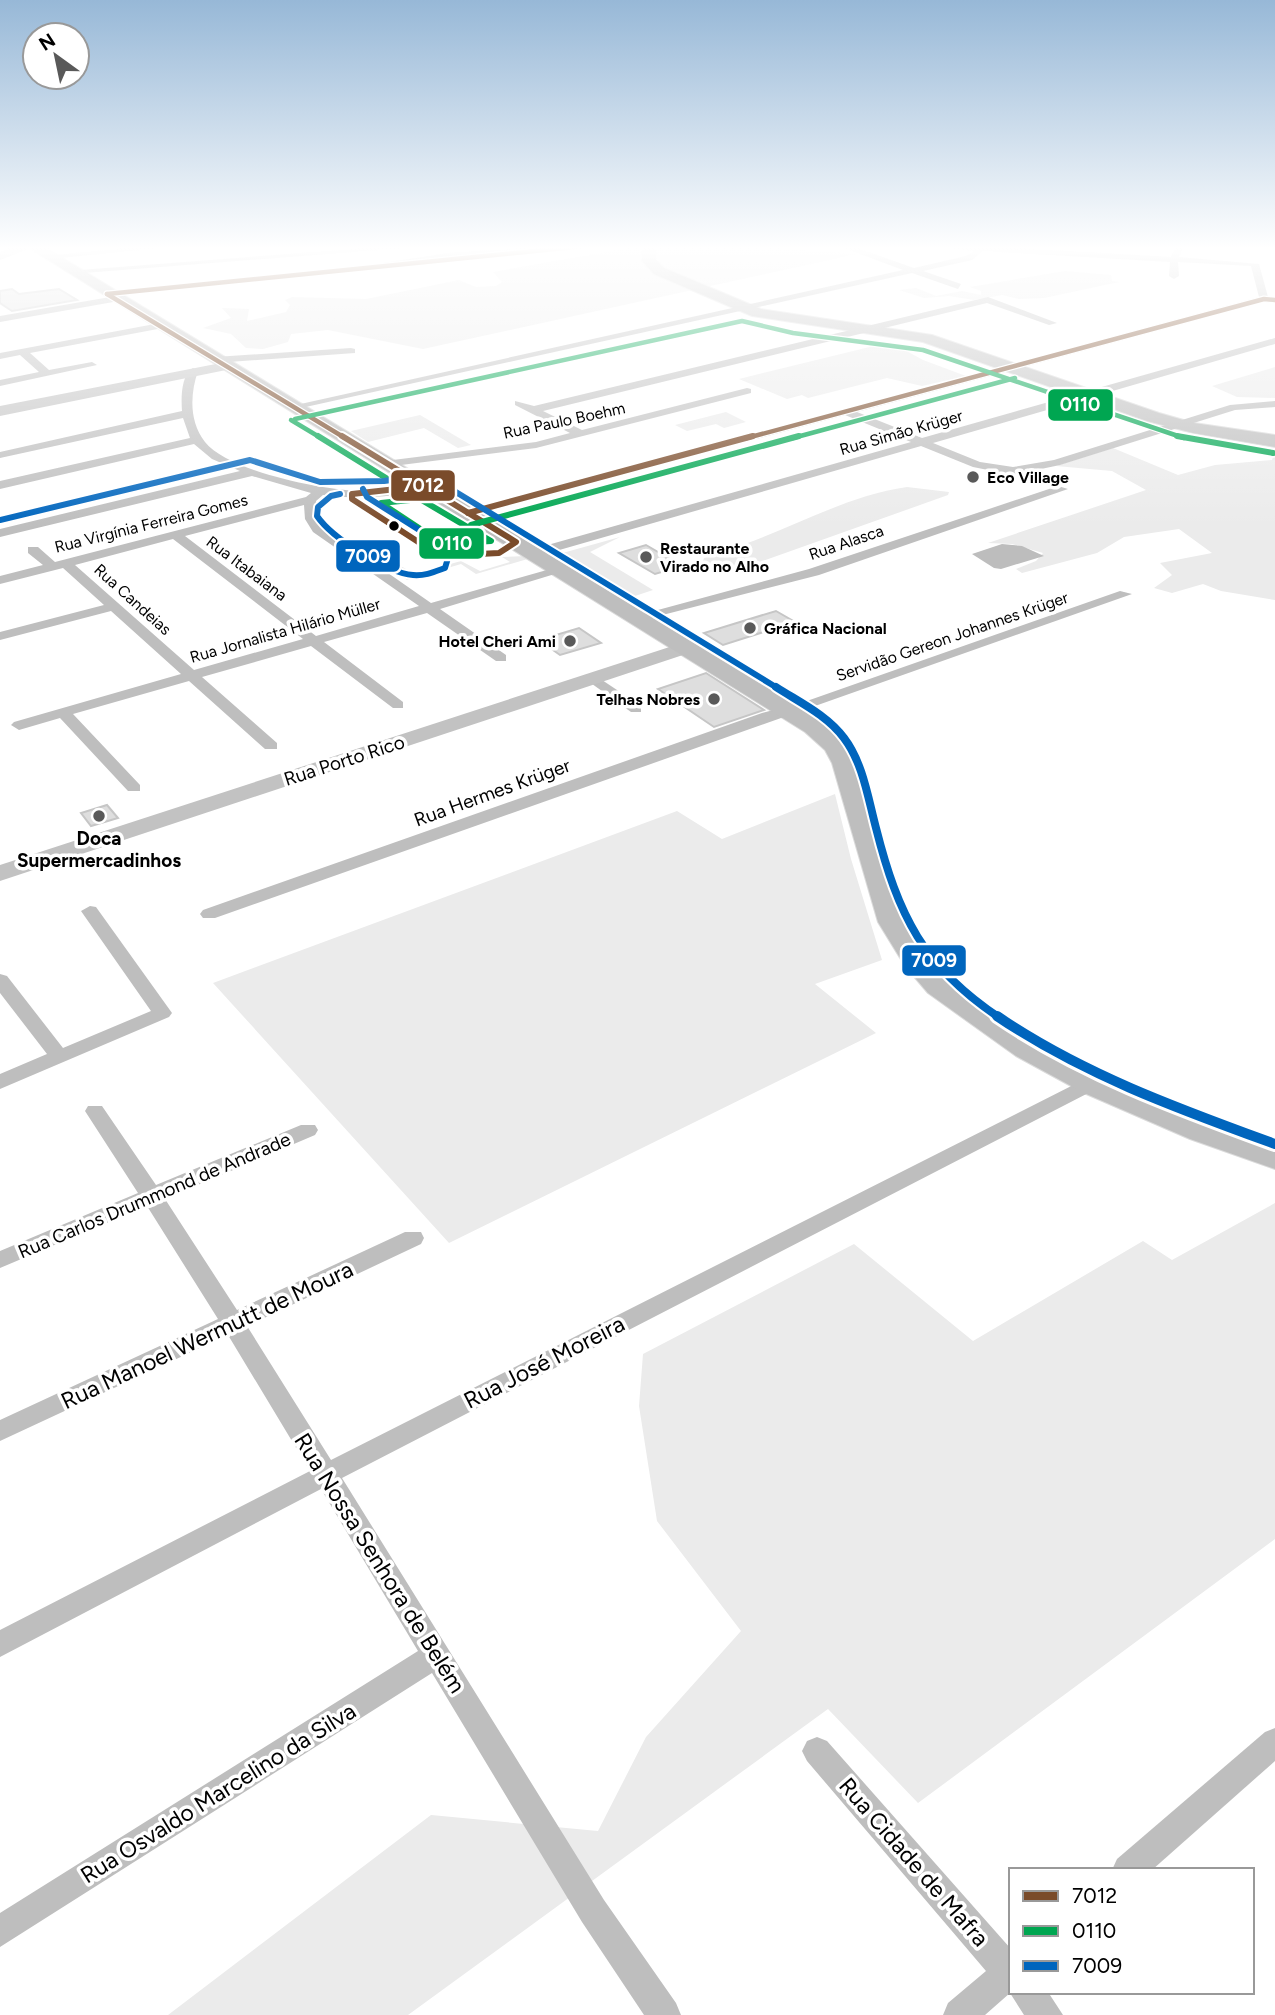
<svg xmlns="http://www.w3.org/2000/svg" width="1275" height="2015" viewBox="0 0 1275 2015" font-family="Figtree,sans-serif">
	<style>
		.green { fill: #ebebeb }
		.water { fill: #bdbdbd }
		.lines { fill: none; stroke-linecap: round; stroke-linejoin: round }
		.river { fill: #bdbdbd; fill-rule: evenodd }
		.building { fill: #dedede; stroke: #c6c6c6; stroke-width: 2 }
		.primary-casing { stroke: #dbdbdb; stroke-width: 2 }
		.minor { fill: #bebebe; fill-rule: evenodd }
		.secondary { fill: #c2c2c2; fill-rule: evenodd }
		.primary { fill: #bebebe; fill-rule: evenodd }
		.bus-1-far1-casing { stroke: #fff; stroke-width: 7 }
		.bus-1-casing { stroke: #fff; stroke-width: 10 }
		.bus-2-far1-casing { stroke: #fff; stroke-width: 7 }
		.bus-2-casing { stroke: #fff; stroke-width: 10 }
		.bus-3-far2-casing { stroke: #fff; stroke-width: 10 }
		.bus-3-far1-casing { stroke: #fff; stroke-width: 12 }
		.bus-3-casing { stroke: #fff; stroke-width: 16 }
		.bus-1-far1 { stroke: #7a4b2a; stroke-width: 4.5 }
		.bus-1 { stroke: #7a4b2a; stroke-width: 6 }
		.bus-2-far1 { stroke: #00a651; stroke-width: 4.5 }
		.bus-2 { stroke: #00a651; stroke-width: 6 }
		.bus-3-far2 { stroke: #0065bd; stroke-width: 6 }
		.bus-3-far1 { stroke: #0065bd; stroke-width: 8 }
		.bus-3 { stroke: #0065bd; stroke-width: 10 }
		.poi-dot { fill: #595959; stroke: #fff; stroke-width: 2.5 }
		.bus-dot { fill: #000; stroke: #fff; stroke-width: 2.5 }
		.labels { text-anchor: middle; stroke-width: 7; stroke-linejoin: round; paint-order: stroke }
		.far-street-label { font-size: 16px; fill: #000; stroke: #fff }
		.far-poi-label { font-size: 16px; font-weight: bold; fill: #000; stroke: #fff; text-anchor: start }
		.street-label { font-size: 19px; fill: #000; stroke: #fff }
		.poi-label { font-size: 19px; font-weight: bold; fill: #000; stroke: #fff }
		.near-street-label { font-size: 23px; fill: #000; stroke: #fff }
		.line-badge { stroke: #fff; stroke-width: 2.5 }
		.badge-label { font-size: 19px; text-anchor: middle; font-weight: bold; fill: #fff }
	</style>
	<rect width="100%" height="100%" fill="#fff"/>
	<!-- green -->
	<g class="green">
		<path d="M640,246H748L857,254L423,349L328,330L291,334L288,342L263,349L246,348L231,334L203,328L231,318L222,308L249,309L247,321L286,312L290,305L285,300L292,297L366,299L459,280L476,287L496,286L502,282L493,272Z"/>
		<path d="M1065,271L1111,275L1112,281L1119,282L1044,298L1019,299L1002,295L974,300L949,296L924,298L899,290L916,288L936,296L962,291L981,295V291L970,287Z"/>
		<path d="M890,342L923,360L966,376L922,386L887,378L808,398L802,395L787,399L739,379Z"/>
		<path d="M1275,367V398L1237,397L1212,386Z"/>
		<path d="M726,412L746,422L724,428L716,424L687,431L675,425Z"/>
		<path d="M420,415L471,445L458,448L424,428L368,442L351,431Z"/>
		<path d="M1113,448L1178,475L1215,465L1272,460L1275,451V600L1221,591L1203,584L1172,593L1154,588L1172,575L1160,563L1212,553L1179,529L1124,537L1097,553L1022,573L1016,569L1036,561L1043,553L1012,544L988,543L1146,490L1112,471L1056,466Z"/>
		<path d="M907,487L949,492L948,495L749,566H733L710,572L701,567L704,558C718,552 732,549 745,544C798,525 850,495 907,487Z"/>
		<path d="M620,537L590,552L653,590L629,598L559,554Z"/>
		<path d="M527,556L531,558L476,574L461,564L407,580L388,566L397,564L415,574L461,561L480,571L510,562L502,557Z"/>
		<path d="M835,794L851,859L882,960L815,984L876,1033L449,1243L213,983L677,811L722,839Z"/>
		<path d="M1275,1203V1539L918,1803L828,1709L408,2015H168L431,1815L598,1831L646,1737L741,1631L657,1521L639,1406L643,1354L854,1244L973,1341L1143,1241L1172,1260Z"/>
	</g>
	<!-- water -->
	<path class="water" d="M1002,544L1022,546L1044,556L1001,569L994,568L972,554Z"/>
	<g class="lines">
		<!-- river -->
		<path class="river" d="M16,246L28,249L0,260V252Z"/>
	</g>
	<!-- building -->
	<g class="building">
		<path d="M12,289L19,294L59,289L77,300L12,311L0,303V291Z"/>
		<path d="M646,545L682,566L655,574L619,553Z"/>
		<path d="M776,611L795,622L723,645L704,633Z"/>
		<path d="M579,628L601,643L560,655L539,640Z"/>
		<path d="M706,673L764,710L714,727L658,689Z"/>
		<path d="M107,805L118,818L91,826L81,813Z"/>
	</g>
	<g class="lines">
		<!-- primary casing -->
		<g class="primary-casing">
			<g id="primary">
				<path d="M26,246H43L823,722L844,741L858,763C870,800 881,837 893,874C898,891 902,909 909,925C965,1035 1164,1105 1275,1144V1169L1190,1139L1084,1093L1016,1056L928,993L905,966L878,922L832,763L825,750L805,732Z"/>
				<path d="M642,246H656V260L664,268L761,309L932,335L1159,413L1194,423L1275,435V447L1193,433L1147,421L923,342L752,316L654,274L642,261Z"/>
			</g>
		</g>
		<!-- minor -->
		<g class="minor">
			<path d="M147,246H182L49,259L45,256Z"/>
			<path d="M392,246H430L71,274L67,271Z"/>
			<path d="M551,246H588L107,297L102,294L364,266L448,253Z"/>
			<path d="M839,246H851L914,268L966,256L974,251L927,246H984L1171,257L1176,246H1184L1179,257L1259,264L1268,297H1275V303L1264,302L857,412L922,438L1275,338V344L933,443L980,462L1013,467L1054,460L1230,405L1275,401V407L1235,410L1060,465L1013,475L973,467L921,446L535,557L530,556V550L911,442L845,415L472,516L462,513L1259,297L1251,266L1178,262L1179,276L1174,279L1169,276L1170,262L983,251L972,260L923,271L961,284L958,289L912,273L292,410L287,407L903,270Z"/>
			<path d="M116,296L119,301L0,322V316Z"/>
			<path d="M988,297L1057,323L1049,325L987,303L543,411L582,430L747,388L751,389V393L536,448L385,467L379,464L385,461L536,442L570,433L515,405V401L534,406Z"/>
			<path d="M160,323L163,328L30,353L49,370L92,362L97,365L0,386V380L39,372L20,355L0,359V353Z"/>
			<path d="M351,348L355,349V353L215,363L210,360L215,357Z"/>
			<path d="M193,368L198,371C190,394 189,422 205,442C229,472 326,491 363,491C384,491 408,480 427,483V489C393,497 358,500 323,495L316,501L317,519L322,527L431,603L561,566L568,570L440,609L506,655V661H496L427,613L324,642L403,702V708H393L311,646L202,677L277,743V749H265L189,681L73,714L140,785V791H128L60,718L19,730L11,725L14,722L181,674L111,611L0,640V632L104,605L63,568L0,584V576L43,565L28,553V547H38L55,562L306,497L311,493L252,476L0,537V529L240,471L212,459L194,444L0,489V481L190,438L183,418L0,458V452L182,411C181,398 181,375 193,368ZM304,505L305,519L313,532L419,606L316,636L185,536ZM173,539L303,639L194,670L75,565Z"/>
			<path d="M1058,486L1068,489L819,575L639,621L632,617L809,569Z"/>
			<path d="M1120,591L1132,594L215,918H203L200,914L203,910L762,713L804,702Z"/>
			<path d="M593,674L641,706V712H631L588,681V675Z"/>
			<path d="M90,906L96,907L172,1013L169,1017L0,1089V1074L47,1054L0,993V974L7,976L63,1048L151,1011L81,911Z"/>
			<path d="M1091,1076L1101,1083L1098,1088L342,1478L604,1900L676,2003L681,2015H644L582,1922L432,1673L0,1947V1913L418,1651L321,1489L0,1657V1630L310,1471L228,1335L0,1441V1420L218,1319L147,1206L0,1268V1251L138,1193L85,1111L88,1106H102L156,1185L301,1125H315L318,1130L315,1135L165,1199L237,1310L405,1232H421L424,1238L421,1244L247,1326L331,1460Z"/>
			<path d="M1275,1728V1761L1152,1870H1112L1117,1859L1265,1732Z"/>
			<path d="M817,1737L827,1741L1011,1949V1992H1048L1063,2015H1024L1010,1993L985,2015H943L948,2003L986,1971L807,1761L802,1751L807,1741Z"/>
		</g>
		<!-- secondary -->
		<g class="secondary">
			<path d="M226,362L231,363V369L0,416V406Z"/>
			<path d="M688,641L698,647L695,651L0,881V865Z"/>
		</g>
		<!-- primary -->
		<use href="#primary" class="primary"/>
		<!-- bus-1-far1 casing -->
		<g class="bus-1-far1-casing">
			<g id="bus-1-far1">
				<path d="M107,294L345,438"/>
				<path d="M107,294L584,246"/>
				<path d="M747,438L1264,299L1275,300"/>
			</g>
		</g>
		<!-- bus-1 casing -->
		<g class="bus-1-casing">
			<g id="bus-1">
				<path d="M342,436L516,542L499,553L440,556L352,499V494L423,486"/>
				<path d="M468,513L753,436"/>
			</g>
		</g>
		<!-- bus-2-far1 casing -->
		<g class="bus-2-far1-casing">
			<g id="bus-2-far1">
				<path d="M295,419L742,321L793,333L923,350L1184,438"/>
				<path d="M291,420L321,438"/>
				<path d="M793,438L1015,378"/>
			</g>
		</g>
		<!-- bus-2 casing -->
		<g class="bus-2-casing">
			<g id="bus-2">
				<path d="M318,436L386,478"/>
				<path d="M1177,436L1273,453"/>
				<path d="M420,499L491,541L443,544L381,503Z"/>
				<path d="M471,525L799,436"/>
			</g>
		</g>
		<!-- bus-3-far2 casing -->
		<g class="bus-3-far2-casing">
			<g id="bus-3-far2">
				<path d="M340,494L331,496L318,507L317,516C332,538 387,573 413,575C425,576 434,572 445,568L448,558L443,545L367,497L363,489"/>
				<path d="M0,520L250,460L320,482L384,481L428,475L779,689"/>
			</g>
		</g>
		<!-- bus-3-far1 casing -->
		<g class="bus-3-far1-casing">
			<path id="bus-3-far1" d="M776,687C799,702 827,715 844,738C863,763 868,798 876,828C898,915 923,967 1000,1018"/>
		</g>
		<!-- bus-3 casing -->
		<g class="bus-3-casing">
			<path id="bus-3" d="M997,1016C1082,1074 1179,1109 1275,1144"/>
		</g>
		<!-- bus-1-far1 -->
		<use href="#bus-1-far1" class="bus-1-far1"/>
		<!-- bus-1 -->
		<use href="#bus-1" class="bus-1"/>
		<!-- bus-2-far1 -->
		<use href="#bus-2-far1" class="bus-2-far1"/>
		<!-- bus-2 -->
		<use href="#bus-2" class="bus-2"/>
		<!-- bus-3-far2 -->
		<use href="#bus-3-far2" class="bus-3-far2"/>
		<!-- bus-3-far1 -->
		<use href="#bus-3-far1" class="bus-3-far1"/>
		<!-- bus-3 -->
		<use href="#bus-3" class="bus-3"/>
	</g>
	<!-- sky -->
	<linearGradient id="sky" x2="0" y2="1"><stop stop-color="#97b8d7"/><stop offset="0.47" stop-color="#fff"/><stop offset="1" stop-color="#fff" stop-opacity="0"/></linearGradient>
	<rect width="1275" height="528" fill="url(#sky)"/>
	<!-- markers -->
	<g class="poi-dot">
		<circle cx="973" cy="477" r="7"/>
		<circle cx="646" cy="557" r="7"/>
		<circle cx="750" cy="628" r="7"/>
		<circle cx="570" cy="641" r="7"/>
		<circle cx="714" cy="699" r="7"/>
		<circle cx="99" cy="816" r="7"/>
	</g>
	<circle class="bus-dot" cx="394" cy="526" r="6"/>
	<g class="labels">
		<!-- far-street labels -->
		<g class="far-street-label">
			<text transform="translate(564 420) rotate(-12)" y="6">Rua Paulo Boehm</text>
			<text transform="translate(901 432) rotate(-16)" y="6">Rua Simão Krüger</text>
			<text transform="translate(151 523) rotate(-14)" y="6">Rua Virgínia Ferreira Gomes</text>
			<text transform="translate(846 542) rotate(-19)" y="6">Rua Alasca</text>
			<text transform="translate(247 568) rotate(37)" y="6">Rua Itabaiana</text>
			<text transform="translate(133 599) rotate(42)" y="6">Rua Candeias</text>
			<text transform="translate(285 630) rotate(-16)" y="6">Rua Jornalista Hilário Müller</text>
			<text transform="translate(952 636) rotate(-19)" y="6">Servidão Gereon Johannes Krüger</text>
		</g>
		<!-- far-poi labels -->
		<g class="far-poi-label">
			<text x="987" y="483">Eco Village</text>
			<text x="660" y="554">Restaurante<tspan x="660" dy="18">Virado no Alho</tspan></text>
			<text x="764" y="634">Gráfica Nacional</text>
			<text x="556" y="647" text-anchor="end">Hotel Cheri Ami</text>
			<text x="700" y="705" text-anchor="end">Telhas Nobres</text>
		</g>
		<!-- street labels -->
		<g class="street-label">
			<text transform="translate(344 760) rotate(-18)" y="7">Rua Porto Rico</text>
			<text transform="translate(492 792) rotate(-20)" y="7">Rua Hermes Krüger</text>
			<text transform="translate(154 1195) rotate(-23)" y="7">Rua Carlos Drummond de Andrade</text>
		</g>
		<!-- poi labels -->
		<g class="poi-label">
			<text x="99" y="845">Doca<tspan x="99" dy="22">Supermercadinhos</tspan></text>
		</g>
		<!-- near-street labels -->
		<g class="near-street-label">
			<text transform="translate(207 1335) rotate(-25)" y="8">Rua Manoel Wermutt de Moura</text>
			<text transform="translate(544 1362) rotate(-27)" y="8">Rua José Moreira</text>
			<text transform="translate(380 1563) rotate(58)" y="8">Rua Nossa Senhora de Belém</text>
			<text transform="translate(218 1793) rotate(-32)" y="8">Rua Osvaldo Marcelino da Silva</text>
			<text transform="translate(914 1862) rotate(49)" y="8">Rua Cidade de Mafra</text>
		</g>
	</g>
	<g class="line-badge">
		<rect x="1047" y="388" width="67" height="34" rx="7" fill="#00a651"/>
		<rect x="390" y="469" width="66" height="33" rx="7" fill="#7a4b2a"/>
		<rect x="418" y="527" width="67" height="33" rx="7" fill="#00a651"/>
		<rect x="335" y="539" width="66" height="34" rx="7" fill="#0065bd"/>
		<rect x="901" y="944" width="66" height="33" rx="7" fill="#0065bd"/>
	</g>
	<g class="badge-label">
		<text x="1080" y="411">0110</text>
		<text x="423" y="492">7012</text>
		<text x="452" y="550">0110</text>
		<text x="368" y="563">7009</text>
		<text x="934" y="967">7009</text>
	</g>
	<!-- legend -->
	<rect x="1009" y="1868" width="245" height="126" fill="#ffffff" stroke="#999999" stroke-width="2"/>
	<rect x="1023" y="1891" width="35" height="10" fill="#7a4b2a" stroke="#999999" stroke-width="2"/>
	<text x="1072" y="1903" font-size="21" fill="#000000">7012</text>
	<rect x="1023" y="1926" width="35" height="10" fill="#00a651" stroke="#999999" stroke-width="2"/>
	<text x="1072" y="1938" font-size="21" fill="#000000">0110</text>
	<rect x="1023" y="1961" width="35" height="10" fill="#0065bd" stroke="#999999" stroke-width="2"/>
	<text x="1072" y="1973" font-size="21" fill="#000000">7009</text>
	<!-- north arrow -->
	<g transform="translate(56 56) rotate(327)"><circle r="33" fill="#ffffff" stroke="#999999" stroke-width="2"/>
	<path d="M0-5L12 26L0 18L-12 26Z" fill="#595959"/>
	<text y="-10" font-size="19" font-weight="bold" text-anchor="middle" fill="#000000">N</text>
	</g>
</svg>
